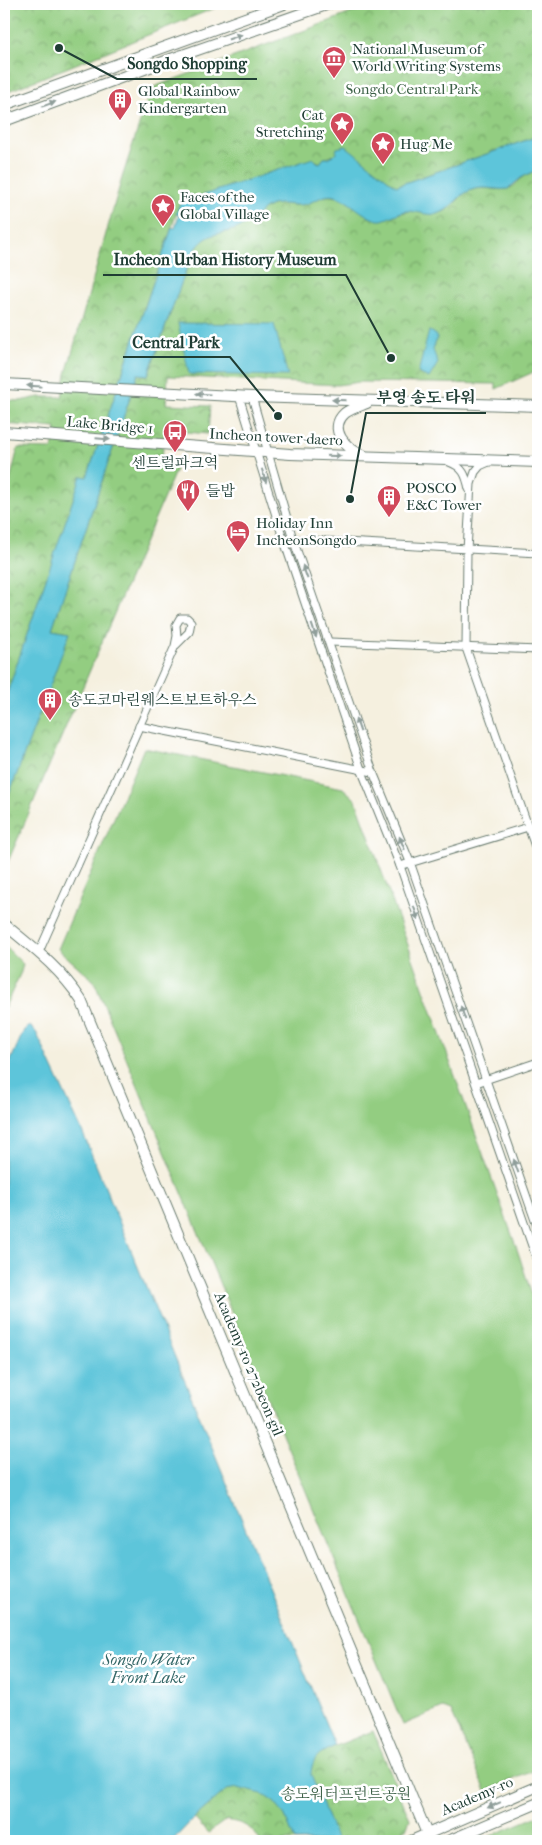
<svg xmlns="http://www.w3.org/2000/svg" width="542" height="1845" viewBox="0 0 542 1845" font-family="'IM FELL French Canon','Noto Serif KR',serif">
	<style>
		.green { fill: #93cd81; stroke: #59855a }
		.park { fill: url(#park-crowns); stroke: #59855a }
		.water { fill: #5dc5da; stroke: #3e8187 }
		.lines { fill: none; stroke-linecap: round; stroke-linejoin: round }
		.street-casing { stroke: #6a7c70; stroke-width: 9 }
		.secondary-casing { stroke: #6a7c70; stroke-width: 12 }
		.street { stroke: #fff; stroke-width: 7 }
		.secondary { stroke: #fff; stroke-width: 10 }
		.oneway { fill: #8f9e9a }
		.labels { text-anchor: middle; stroke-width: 5; stroke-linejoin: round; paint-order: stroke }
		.poi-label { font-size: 15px; fill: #1f3d34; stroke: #fff; text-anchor: start }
		.park-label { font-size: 15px; fill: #3c6147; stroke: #fff }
		.street-label { font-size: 15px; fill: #1f3d34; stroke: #fff }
		.water-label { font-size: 16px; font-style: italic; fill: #326666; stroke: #fff }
		.leader { fill: none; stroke: #1f3d34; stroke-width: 2 }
		.callout-dot { fill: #1f3d34; stroke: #fff; stroke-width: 2 }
		.callout-label { font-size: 16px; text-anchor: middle; font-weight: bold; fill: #1f3d34; stroke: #fff; stroke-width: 5; stroke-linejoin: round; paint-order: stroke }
	</style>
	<defs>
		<pattern id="park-crowns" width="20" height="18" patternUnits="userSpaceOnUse" patternTransform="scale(1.25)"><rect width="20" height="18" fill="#93cd81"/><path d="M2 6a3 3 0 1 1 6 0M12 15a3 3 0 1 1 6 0" fill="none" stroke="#77a86a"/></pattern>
	</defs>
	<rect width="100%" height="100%" fill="#fff"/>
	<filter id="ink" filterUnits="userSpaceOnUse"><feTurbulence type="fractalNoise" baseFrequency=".02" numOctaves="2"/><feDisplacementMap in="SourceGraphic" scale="10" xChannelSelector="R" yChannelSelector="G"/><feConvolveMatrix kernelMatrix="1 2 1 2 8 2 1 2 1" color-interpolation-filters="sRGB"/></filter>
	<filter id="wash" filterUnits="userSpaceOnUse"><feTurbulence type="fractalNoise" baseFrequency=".0096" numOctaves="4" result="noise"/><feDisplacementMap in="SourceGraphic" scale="20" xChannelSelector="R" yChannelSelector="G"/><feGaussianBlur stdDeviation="1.12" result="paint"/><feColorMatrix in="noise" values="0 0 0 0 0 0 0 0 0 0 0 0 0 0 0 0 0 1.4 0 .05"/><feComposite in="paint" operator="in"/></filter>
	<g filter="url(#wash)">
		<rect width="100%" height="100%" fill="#f5f0df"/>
		<!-- green -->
		<g class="green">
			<path d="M144,748L343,788L356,800L517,1249L538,1314V1769L486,1791L451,1711L443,1708L403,1725L94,981L58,949Z"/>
			<path d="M4,945L23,964L21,972L4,1009Z"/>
			<path d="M538,1816V1841H478Z"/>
		</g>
		<!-- park -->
		<g class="park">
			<path d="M4,4H225L4,93Z"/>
			<path d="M375,4H538V136L396,186L345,146L337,149C337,154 330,158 324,158L320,163L313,159L180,203L95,454L87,477H81L4,702V505L18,448L52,449L56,428L4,424V400L20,401L39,397H62L66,374L121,181L151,88Z"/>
			<path d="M538,169V370L496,389V384L360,382L337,385L168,376L166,404L210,406L208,434L187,432L164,435L162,459L180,460L4,871V808L69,632L52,629L138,374L148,375L190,259C205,228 219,237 245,224C254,220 260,210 269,206C279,202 286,205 296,205C308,204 320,194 332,196C347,197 359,212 372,217C384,222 393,214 405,212C416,209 428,215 439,213C452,211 458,196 469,191C485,184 498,193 510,188C515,186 518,181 522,178C527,174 533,171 538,169Z"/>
			<path d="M373,1731L410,1819L406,1829L376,1841H260C252,1826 242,1823 226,1820L208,1833L194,1818L226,1790Z"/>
		</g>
		<!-- water -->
		<g class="water">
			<path d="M538,136V169L521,178L508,189C494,191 482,184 467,192C456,198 450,211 437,214C427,216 417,211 407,211C398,212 390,218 382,220C368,222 349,199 335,196C325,193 316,201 306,204C295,207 284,202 272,205C262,208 257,217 248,223C223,239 207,225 190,259L148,375L138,374L52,629L70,632L4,808V702L81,476L87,477L95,454L172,227L175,228L179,215L176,214L180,203L313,158L317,162L320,163L324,158H330L336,152L337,148L346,146L396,186Z"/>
			<path d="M178,323L274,324L288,376L189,374Z"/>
			<path d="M429,331L434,333L437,338L433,350L438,363L429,378L418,373Z"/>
			<path d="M30,1026L36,1032L82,1131L335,1746C320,1753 312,1756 311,1775L337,1841H295L284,1814L274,1802L262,1794L238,1788L226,1790L194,1818L172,1841H4V1076L24,1030Z"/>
		</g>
	</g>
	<g filter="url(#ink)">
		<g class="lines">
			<!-- street casing -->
			<g class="street-casing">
				<g id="street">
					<path d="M239,396L282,535L361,769L400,866L538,1263"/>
					<path d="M252,397L293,539L373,772L410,862L538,1229"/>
					<path d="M449,462C463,467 466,475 469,489"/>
					<path d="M489,462L480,466L475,472L471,484L467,550L466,648L538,855"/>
					<path d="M293,539L538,553"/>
					<path d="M330,642L538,650"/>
					<path d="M139,726L373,772"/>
					<path d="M400,866L538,824"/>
					<path d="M39,952L175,646L177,636L176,625L180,618H187L191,622L189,632L175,646"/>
					<path d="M476,1083L538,1062"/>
				</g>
			</g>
			<!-- secondary casing -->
			<g class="secondary-casing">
				<g id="secondary">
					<path d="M4,105L284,4"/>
					<path d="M4,121L174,58L329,4"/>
					<path d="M4,384L252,397L538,406"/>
					<path d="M4,432L290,454L538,462"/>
					<path d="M363,455C346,449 327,429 345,413C352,408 360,406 367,403"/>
					<path d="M4,924C32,947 61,969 81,1000L430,1841"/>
					<path d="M411,1841L538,1786"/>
					<path d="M448,1841L538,1803"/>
				</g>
			</g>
			<!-- street -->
			<use href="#street" class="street"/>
			<!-- secondary -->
			<use href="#secondary" class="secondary"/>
		</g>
		<!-- one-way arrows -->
		<defs><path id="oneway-solid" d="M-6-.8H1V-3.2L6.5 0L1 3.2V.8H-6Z" transform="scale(1.25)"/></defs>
		<g class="oneway">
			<use href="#oneway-solid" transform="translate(235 37) rotate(-19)"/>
			<use href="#oneway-solid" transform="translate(49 104) rotate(-20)"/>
			<use href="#oneway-solid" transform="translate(34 386) rotate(-176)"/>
			<use href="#oneway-solid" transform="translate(203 394) rotate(-177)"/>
			<use href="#oneway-solid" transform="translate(339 400) rotate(-178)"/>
			<use href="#oneway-solid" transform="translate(103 439) rotate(5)"/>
			<use href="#oneway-solid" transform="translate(334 456) rotate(2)"/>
			<use href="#oneway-solid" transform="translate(264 476) rotate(73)"/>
			<use href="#oneway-solid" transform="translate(305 572) rotate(-110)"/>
			<use href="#oneway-solid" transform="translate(314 631) rotate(71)"/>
			<use href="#oneway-solid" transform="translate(358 725) rotate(-109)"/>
			<use href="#oneway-solid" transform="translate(402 843) rotate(-112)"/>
			<use href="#oneway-solid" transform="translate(416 913) rotate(71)"/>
			<use href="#oneway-solid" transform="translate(463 1013) rotate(-109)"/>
			<use href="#oneway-solid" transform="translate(516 1166) rotate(-109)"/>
			<use href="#oneway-solid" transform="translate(494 1805) rotate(157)"/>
		</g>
	</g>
	<!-- icons -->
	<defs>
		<g id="museum-pin" transform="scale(1.25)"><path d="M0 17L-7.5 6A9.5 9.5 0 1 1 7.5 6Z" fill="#d1495b" stroke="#fff"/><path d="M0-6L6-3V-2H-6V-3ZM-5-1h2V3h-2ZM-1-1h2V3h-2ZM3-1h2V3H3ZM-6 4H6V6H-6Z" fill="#fff"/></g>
		<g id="building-pin" transform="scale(1.25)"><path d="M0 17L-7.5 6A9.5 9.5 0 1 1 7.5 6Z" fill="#d1495b" stroke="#fff"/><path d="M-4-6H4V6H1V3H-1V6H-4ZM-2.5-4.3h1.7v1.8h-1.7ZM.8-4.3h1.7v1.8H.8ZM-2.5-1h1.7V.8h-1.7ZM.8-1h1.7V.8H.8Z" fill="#fff"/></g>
		<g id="sight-pin" transform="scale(1.25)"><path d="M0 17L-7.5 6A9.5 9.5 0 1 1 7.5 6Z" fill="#d1495b" stroke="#fff"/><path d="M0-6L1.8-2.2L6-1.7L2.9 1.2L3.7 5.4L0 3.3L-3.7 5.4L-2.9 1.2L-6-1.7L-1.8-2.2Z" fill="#fff"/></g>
		<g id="bus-pin" transform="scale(1.25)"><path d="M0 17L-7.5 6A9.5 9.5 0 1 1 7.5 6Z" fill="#d1495b" stroke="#fff"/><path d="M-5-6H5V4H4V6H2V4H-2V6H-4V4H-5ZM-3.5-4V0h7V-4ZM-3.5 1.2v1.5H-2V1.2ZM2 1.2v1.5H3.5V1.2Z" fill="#fff"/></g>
		<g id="restaurant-pin" transform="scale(1.25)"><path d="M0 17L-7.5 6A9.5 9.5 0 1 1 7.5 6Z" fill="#d1495b" stroke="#fff"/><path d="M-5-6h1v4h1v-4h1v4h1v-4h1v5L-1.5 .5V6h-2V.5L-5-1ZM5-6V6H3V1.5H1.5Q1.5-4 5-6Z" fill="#fff"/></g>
		<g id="hotel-pin" transform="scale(1.25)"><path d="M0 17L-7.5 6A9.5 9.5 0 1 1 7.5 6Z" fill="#d1495b" stroke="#fff"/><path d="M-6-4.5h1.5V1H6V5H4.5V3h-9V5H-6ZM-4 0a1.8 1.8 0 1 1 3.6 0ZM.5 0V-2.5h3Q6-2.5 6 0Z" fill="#fff"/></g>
	</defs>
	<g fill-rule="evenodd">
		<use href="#museum-pin" x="334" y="58"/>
		<use href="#building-pin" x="120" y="100"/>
		<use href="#sight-pin" x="342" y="124"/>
		<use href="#sight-pin" x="383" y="144"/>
		<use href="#sight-pin" x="163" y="206"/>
		<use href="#bus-pin" x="175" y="432"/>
		<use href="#restaurant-pin" x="188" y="491"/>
		<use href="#building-pin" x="389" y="497"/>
		<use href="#hotel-pin" x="238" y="532"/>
		<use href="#building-pin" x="50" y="700"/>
	</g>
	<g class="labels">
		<!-- poi labels -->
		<g class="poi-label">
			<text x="352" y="54">National Museum of<tspan x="352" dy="17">World Writing Systems</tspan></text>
			<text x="138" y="96">Global Rainbow<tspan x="138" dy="17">Kindergarten</tspan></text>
			<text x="324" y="120" text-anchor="end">Cat<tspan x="324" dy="17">Stretching</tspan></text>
			<text x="400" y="149">Hug Me</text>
			<text x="180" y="202">Faces of the<tspan x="180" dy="17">Global Village</tspan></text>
			<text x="175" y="468" text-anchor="middle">센트럴파크역</text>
			<text x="406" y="493">POSCO<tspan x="406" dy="17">E&amp;C Tower</tspan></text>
			<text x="206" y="496">들밥</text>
			<text x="256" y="528">Holiday Inn<tspan x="256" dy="17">IncheonSongdo</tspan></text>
			<text x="68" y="705">송도코마린웨스트보트하우스</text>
		</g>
		<!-- park labels -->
		<g class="park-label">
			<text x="412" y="94">Songdo Central Park</text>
			<text x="346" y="1799">송도워터프런트공원</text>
		</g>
		<!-- street labels -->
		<g class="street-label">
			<text transform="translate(110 425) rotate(5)" y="5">Lake Bridge 1</text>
			<text transform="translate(276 437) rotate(3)" y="5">Incheon tower-daero</text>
			<text transform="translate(249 1364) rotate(67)" y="5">Academy-ro 272beon-gil</text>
			<text transform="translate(477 1796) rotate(-23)" y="5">Academy-ro</text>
		</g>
		<!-- water labels -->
		<g class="water-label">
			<text x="148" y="1665">Songdo Water<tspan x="148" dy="18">Front Lake</tspan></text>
		</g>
	</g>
	<!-- callouts -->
	<path class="leader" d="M59 48L117 79H257M391 358L346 275H103M278 416L230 357H123M350 499L366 413H486"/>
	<g class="callout-dot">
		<circle cx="59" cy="48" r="5"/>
		<circle cx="391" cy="358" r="5"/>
		<circle cx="278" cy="416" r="5"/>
		<circle cx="350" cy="499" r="5"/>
	</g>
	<g class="callout-label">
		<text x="187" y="69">Songdo Shopping</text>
		<text x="225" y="265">Incheon Urban History Museum</text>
		<text x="176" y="348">Central Park</text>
		<text x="426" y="403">부영 송도 타워</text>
	</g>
	<!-- margin -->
	<rect width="542" height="1845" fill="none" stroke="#fff" stroke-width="20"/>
</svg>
